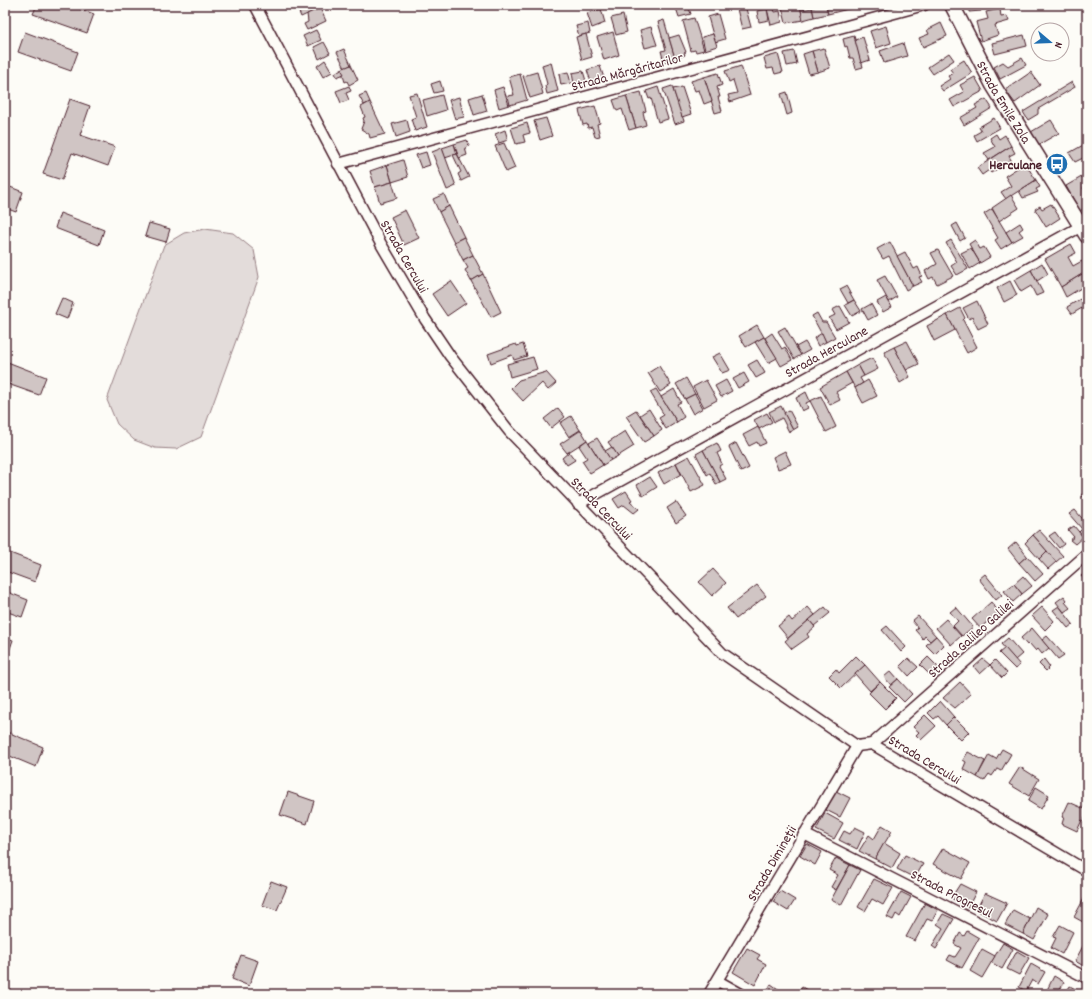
<svg xmlns="http://www.w3.org/2000/svg" width="1092" height="999" viewBox="0 0 1092 999" font-family="Dekko,sans-serif">
	<style>
		.green { fill: #e3dcda; stroke: #967e82 }
		.building { fill: #d0c5c4; stroke: #4a1f2b }
		.lines { fill: none; stroke-linecap: round; stroke-linejoin: round }
		.minor-casing { stroke: #4a1f2b; stroke-width: 13 }
		.secondary-casing { stroke: #4a1f2b; stroke-width: 17 }
		.minor { stroke: #fdfcf7; stroke-width: 10 }
		.secondary { stroke: #fdfcf7; stroke-width: 14 }
		.labels { text-anchor: middle; stroke-width: 3; stroke-linejoin: round; paint-order: stroke }
		.street-label { font-size: 14px; fill: #4a1f2b; stroke: #fdfcf7 }
		.poi-label { font-size: 14px; font-weight: bold; fill: #4a1f2b; stroke: #fdfcf7; text-anchor: end }
	</style>
	<rect width="100%" height="100%" fill="#fdfcf7"/>
	<filter id="ink" filterUnits="userSpaceOnUse"><feTurbulence type="fractalNoise" baseFrequency=".025" numOctaves="2"/><feDisplacementMap in="SourceGraphic" scale="8" xChannelSelector="R" yChannelSelector="G"/><feConvolveMatrix kernelMatrix="1 2 1 2 8 2 1 2 1" color-interpolation-filters="sRGB"/></filter>
	<g filter="url(#ink)">
		<!-- green -->
		<path class="green" d="M205,229L233,233L254,250L259,277L201,437L176,449L155,448L134,440L117,424L107,400L164,245L184,233Z"/>
		<!-- building -->
		<g class="building">
			<path d="M37,5H70L94,14L87,33L33,14Z"/>
			<path d="M296,5H318L320,8L301,17Z"/>
			<path d="M688,5L691,14L679,17L676,8Z"/>
			<path d="M736,5H745L751,27L742,29Z"/>
			<path d="M766,5H773L775,12L780,11L782,22L771,25Z"/>
			<path d="M792,5H800L803,20L786,23L782,7Z"/>
			<path d="M819,5H826L828,14L814,17L812,8Z"/>
			<path d="M826,5H843L844,10L828,14Z"/>
			<path d="M843,5H862V6L844,10Z"/>
			<path d="M969,5H995V6L981,7V11L969,12Z"/>
			<path d="M320,8L326,21L307,30L304,24L308,22L307,14Z"/>
			<path d="M812,8L814,17L803,20L801,10Z"/>
			<path d="M601,9L605,23L592,28L587,13Z"/>
			<path d="M767,9L769,20L759,22L757,11Z"/>
			<path d="M1000,9L1001,17L1007,16L1009,21L995,25L998,35L981,41L976,22L988,19L986,12Z"/>
			<path d="M718,14L725,39L715,42L708,17Z"/>
			<path d="M623,15L627,32L616,35L611,18Z"/>
			<path d="M694,18L704,50L696,52L695,50L691,51L683,21Z"/>
			<path d="M664,20L675,58L664,62L661,51L666,50L658,22Z"/>
			<path d="M588,23L590,33L579,36L576,26Z"/>
			<path d="M941,23L947,36L923,47L919,38L929,34L927,30Z"/>
			<path d="M886,26L891,43L876,48L870,31Z"/>
			<path d="M651,27L657,45L645,48L640,30Z"/>
			<path d="M316,30L321,40L308,46L303,36Z"/>
			<path d="M25,32L78,52L71,71L18,52Z"/>
			<path d="M613,32L619,55L604,60L597,37Z"/>
			<path d="M586,34L592,57L582,60L576,37Z"/>
			<path d="M713,34L717,46L705,50L702,37Z"/>
			<path d="M679,35L686,52L684,53L685,55L675,58L669,38Z"/>
			<path d="M1024,35L1027,46L995,54L992,43Z"/>
			<path d="M854,36L863,67L856,69L853,58H850L847,46L845,47L843,39Z"/>
			<path d="M863,37L870,60L861,63L855,40Z"/>
			<path d="M324,42L330,53L319,59L314,47Z"/>
			<path d="M903,43L907,56L884,63L880,51Z"/>
			<path d="M824,48L830,68L818,72L812,51Z"/>
			<path d="M344,49L351,65L345,68L337,52Z"/>
			<path d="M794,51L797,64L787,66L784,53Z"/>
			<path d="M812,51L818,72L809,74L803,54Z"/>
			<path d="M949,53L954,60L933,74L928,67Z"/>
			<path d="M778,54L783,72L775,74L773,68L767,69L764,58Z"/>
			<path d="M1022,58L1026,65L1000,79L994,67L1003,62L1008,66Z"/>
			<path d="M325,60L332,72L323,77L317,66Z"/>
			<path d="M964,60L972,73L943,91L939,86L950,79L948,76L953,73L950,69Z"/>
			<path d="M551,62L558,91L547,94L545,86L547,84L542,65Z"/>
			<path d="M351,65L358,80L349,85L347,81L345,82L341,69Z"/>
			<path d="M600,66L604,78L591,82L587,70Z"/>
			<path d="M741,66L750,95L730,102L728,95L737,93L733,80L729,82L725,71Z"/>
			<path d="M341,69L344,74L337,77L335,73Z"/>
			<path d="M583,71L586,81L574,84L572,73Z"/>
			<path d="M537,72L543,94L530,98L523,76Z"/>
			<path d="M568,72L571,83L561,85L559,74Z"/>
			<path d="M1031,72L1040,85L1015,103L1005,90Z"/>
			<path d="M718,73L722,85L717,87L720,97H718L722,111L715,113L704,77Z"/>
			<path d="M520,74L527,100L510,105L508,96L514,95L509,77Z"/>
			<path d="M704,77L712,101L704,104L699,90L695,91L691,81Z"/>
			<path d="M975,77L983,91L954,107L950,100L964,92L960,85Z"/>
			<path d="M440,81L443,91L434,93L431,84Z"/>
			<path d="M1072,82L1075,87L1038,109V114L1028,120L1023,112Z"/>
			<path d="M349,86L351,91L346,93L349,100L341,103L336,91Z"/>
			<path d="M672,86L684,121L675,124L663,89Z"/>
			<path d="M503,87L509,105L499,108L494,90Z"/>
			<path d="M658,87L668,119L658,122L651,98L649,99L646,91Z"/>
			<path d="M682,87L691,114L682,117L673,89Z"/>
			<path d="M641,92L646,111L643,112L646,125L636,128L626,96Z"/>
			<path d="M787,92L792,113L787,115L781,94Z"/>
			<path d="M366,93L370,102L364,105L359,96Z"/>
			<path d="M417,93L427,127L415,131L411,119L416,117L409,95Z"/>
			<path d="M482,94L487,111L474,115L469,98Z"/>
			<path d="M442,95L446,110L427,116L423,100Z"/>
			<path d="M626,96L636,128L629,130L622,109L617,111L613,100Z"/>
			<path d="M459,97L464,117L455,119L449,100Z"/>
			<path d="M70,99L90,106L80,135L115,147L108,166L72,153L62,180L43,174Z"/>
			<path d="M986,99L992,108L964,125L960,118L977,108L975,105Z"/>
			<path d="M370,102L385,134L370,138L369,134L361,129L364,121L363,118L365,117L361,107Z"/>
			<path d="M595,106L600,123L597,124L600,136L595,137L592,127L588,128L587,124L583,125L579,110Z"/>
			<path d="M546,118L552,136L540,140L534,121Z"/>
			<path d="M994,118L1000,128L977,141L974,135L981,131L979,127Z"/>
			<path d="M407,120L410,132L396,137L392,124Z"/>
			<path d="M1051,120L1059,133L1038,145L1031,132Z"/>
			<path d="M527,123L530,133L523,135L525,142L516,144L511,128Z"/>
			<path d="M505,130L508,140L499,143L495,134Z"/>
			<path d="M996,134L999,139L1005,135L1011,146L989,160L984,153L995,147L990,138Z"/>
			<path d="M467,140L469,146L465,148L467,155L459,158L454,144Z"/>
			<path d="M504,143L515,168L506,172L495,146Z"/>
			<path d="M454,144L457,154L445,158L442,148Z"/>
			<path d="M1085,144L1087,156L1075,162L1069,153Z"/>
			<path d="M1011,146L1015,153L1009,156L1011,160L991,173L989,170L982,175L977,168Z"/>
			<path d="M442,148L456,186L447,190L432,152Z"/>
			<path d="M426,152L430,165L421,168L416,155Z"/>
			<path d="M457,154L469,177L461,181L458,174L461,172L453,155Z"/>
			<path d="M403,160L408,177L392,182L387,165Z"/>
			<path d="M1025,163L1036,180L1006,199L1001,192L1011,186L1005,176Z"/>
			<path d="M387,165L392,182L375,187L370,171Z"/>
			<path d="M1085,175L1087,183L1083,188L1087,194V207L1080,211L1066,186Z"/>
			<path d="M1036,180L1040,187L1036,189L1038,192L1023,198L1019,191Z"/>
			<path d="M392,182L397,198L380,203L375,187Z"/>
			<path d="M5,185L23,192L16,212L5,208Z"/>
			<path d="M444,194L449,206L439,212L433,199Z"/>
			<path d="M1011,195L1019,208L999,221L992,208Z"/>
			<path d="M1051,204L1060,218L1046,227L1035,209L1040,206L1042,209Z"/>
			<path d="M449,206L464,237L454,242L439,212Z"/>
			<path d="M992,209L1012,242L1001,249L995,240L998,238L984,214Z"/>
			<path d="M405,210L419,238L404,245L391,217Z"/>
			<path d="M60,213L104,230L99,245L55,228Z"/>
			<path d="M149,223L170,229L166,242L145,236Z"/>
			<path d="M957,223L965,238L960,241L952,226Z"/>
			<path d="M1020,223L1023,228L1019,231L1023,236L1012,242L1006,232Z"/>
			<path d="M5,228L9,229L5,240Z"/>
			<path d="M464,237L473,255L463,260L454,242Z"/>
			<path d="M951,240L968,269L957,275L951,266L957,262L946,243Z"/>
			<path d="M975,240L980,249L984,247L990,257L980,263L969,244Z"/>
			<path d="M890,242L913,286L906,290L889,256L883,259L877,249Z"/>
			<path d="M1071,244L1076,253L1068,257L1073,266L1082,261L1087,271L1061,287L1045,259Z"/>
			<path d="M971,248L980,263L970,269L961,253Z"/>
			<path d="M938,250L953,276L937,284L933,277L929,279L925,271L937,264L931,253Z"/>
			<path d="M905,252L914,269L918,267L922,276L919,277L922,282L913,286L897,256Z"/>
			<path d="M473,255L483,274L471,281L465,270L468,268L463,260Z"/>
			<path d="M1042,263L1048,274L1037,281L1031,270Z"/>
			<path d="M1031,270L1043,293L1036,296L1031,286L1021,292L1014,280Z"/>
			<path d="M1087,271V291L1083,293L1081,288L1066,297L1061,287Z"/>
			<path d="M483,274L501,312L491,317L471,281Z"/>
			<path d="M885,276L897,297L889,302L877,280Z"/>
			<path d="M451,281L466,303L447,316L432,294Z"/>
			<path d="M1010,281L1017,295L1004,302L997,288Z"/>
			<path d="M846,286L854,300L848,303L840,289Z"/>
			<path d="M1087,295V305L1072,314L1067,307Z"/>
			<path d="M886,297L892,307L883,312L877,302Z"/>
			<path d="M62,298L73,303L67,319L55,314Z"/>
			<path d="M854,300L861,311L852,316L845,305Z"/>
			<path d="M977,301L988,324L978,329L972,317L969,319L963,308Z"/>
			<path d="M871,304L877,315L868,320L862,309Z"/>
			<path d="M840,306L849,322L836,329L829,318L835,315L832,310Z"/>
			<path d="M960,308L965,318L963,320L977,347L967,353L947,315Z"/>
			<path d="M817,313L822,322H826L835,337L826,342L812,316Z"/>
			<path d="M947,315L955,330L934,341L927,326Z"/>
			<path d="M757,325L764,337L746,347L739,336Z"/>
			<path d="M785,327L801,355L794,359L778,331Z"/>
			<path d="M772,333L782,349L785,347L792,360L781,366L765,338Z"/>
			<path d="M822,333L826,342L818,346L814,338Z"/>
			<path d="M764,337L777,358L768,363L755,342Z"/>
			<path d="M907,341L919,364L906,370L894,347Z"/>
			<path d="M805,342L810,350L801,355L796,347Z"/>
			<path d="M516,344L517,346L523,344L527,356L514,360L512,355L491,363L488,354Z"/>
			<path d="M894,347L910,377L900,383L884,352Z"/>
			<path d="M720,353L730,370L722,373L712,357Z"/>
			<path d="M533,357L537,369L510,377L507,364Z"/>
			<path d="M872,358L878,369L864,376L858,365Z"/>
			<path d="M757,360L765,373L756,378L748,365Z"/>
			<path d="M5,361L46,377L39,395L5,383Z"/>
			<path d="M858,365L864,376L860,378L863,383L855,388L846,372Z"/>
			<path d="M659,366L671,385L660,392L648,373Z"/>
			<path d="M546,372L556,383L548,390L542,383L523,401L511,388L519,380Z"/>
			<path d="M846,372L852,383L836,392L840,400L830,405L820,387Z"/>
			<path d="M744,373L749,382L738,388L733,379Z"/>
			<path d="M686,378L695,394L685,399L676,384Z"/>
			<path d="M706,380L717,400L704,407L693,387Z"/>
			<path d="M726,380L732,391L721,397L715,386Z"/>
			<path d="M868,380L877,396L863,403L855,388Z"/>
			<path d="M656,389L677,422L666,429L659,418L664,415L650,392Z"/>
			<path d="M674,389L681,402L677,404L684,417L677,422L661,397Z"/>
			<path d="M806,392L810,401L806,403L808,408L802,411L796,398Z"/>
			<path d="M695,394L703,408L693,414L685,399Z"/>
			<path d="M821,396L836,427L826,432L810,401Z"/>
			<path d="M781,406L793,430L789,432L782,418L774,422L769,412Z"/>
			<path d="M558,408L565,417L551,428L544,419Z"/>
			<path d="M649,409L662,430L654,436L640,415Z"/>
			<path d="M636,410L654,436L644,442L626,416Z"/>
			<path d="M789,410L798,427L793,430L784,413Z"/>
			<path d="M767,413L772,422L759,429L754,420Z"/>
			<path d="M571,416L580,430L569,437L560,423Z"/>
			<path d="M758,427L766,443L759,446L757,442L749,446L743,435Z"/>
			<path d="M581,430L587,440L567,453L560,444Z"/>
			<path d="M625,431L634,446L618,456L608,442Z"/>
			<path d="M597,438L611,460L603,465L589,443Z"/>
			<path d="M587,440L603,465L590,473L582,461L587,458L579,446Z"/>
			<path d="M717,443L721,451L717,453L722,464L719,466L726,479L720,482L703,450Z"/>
			<path d="M736,443L749,468L741,472L729,447Z"/>
			<path d="M612,447L618,456L611,460L605,451Z"/>
			<path d="M703,450L720,482L716,484L710,473L707,475L696,454Z"/>
			<path d="M785,451L791,464L778,469L773,457Z"/>
			<path d="M569,452L575,460L567,465L562,458Z"/>
			<path d="M689,456L705,485L691,492L676,463Z"/>
			<path d="M676,463L681,474L664,484L658,473Z"/>
			<path d="M650,477L657,487L643,496L637,485Z"/>
			<path d="M1087,490V501L1081,495Z"/>
			<path d="M626,491L632,500L630,501L639,509L634,513L624,505L619,508L613,499Z"/>
			<path d="M676,502L686,516L676,523L667,508Z"/>
			<path d="M1075,510L1087,524V534L1083,537L1079,532L1082,529L1069,514Z"/>
			<path d="M1074,526L1083,537L1075,544L1070,540L1074,537L1068,530Z"/>
			<path d="M1039,530L1063,556L1056,562L1033,535Z"/>
			<path d="M1055,532L1064,544L1059,548L1049,536Z"/>
			<path d="M1033,535L1047,551L1039,559L1025,543Z"/>
			<path d="M1016,542L1027,556L1019,563L1008,549Z"/>
			<path d="M5,551L41,565L35,582L5,571Z"/>
			<path d="M1047,551L1056,562L1048,569L1039,559Z"/>
			<path d="M1027,556L1043,574L1035,581L1019,563Z"/>
			<path d="M713,569L726,583L712,596L699,582Z"/>
			<path d="M1087,570V583L1081,576Z"/>
			<path d="M985,574L1002,595L996,600L979,579Z"/>
			<path d="M1023,576L1032,586L1022,594L1014,584Z"/>
			<path d="M1014,584L1022,594L1013,602L1004,591Z"/>
			<path d="M757,585L766,596L736,619L727,608Z"/>
			<path d="M5,591L28,600L22,617L5,611Z"/>
			<path d="M1064,596L1067,600L1065,602L1070,608L1064,612L1056,602Z"/>
			<path d="M991,602L999,612L980,628L972,619Z"/>
			<path d="M1059,606L1073,624L1068,628L1053,610Z"/>
			<path d="M808,607L815,615L788,638L778,626L789,617L792,621Z"/>
			<path d="M825,607L830,613L814,626L809,620Z"/>
			<path d="M956,607L973,627L962,636L953,626L958,621L950,612Z"/>
			<path d="M1042,607L1054,621L1045,630L1032,616Z"/>
			<path d="M918,616L936,636L930,641L925,636L923,639L915,630L918,628L912,621Z"/>
			<path d="M946,619L961,636L951,645L936,628Z"/>
			<path d="M809,620L815,627L807,634L809,637L792,649L785,641Z"/>
			<path d="M887,626L906,647L901,652L882,630Z"/>
			<path d="M1032,628L1049,648L1042,654L1038,649L1036,651L1029,643L1027,645L1021,638Z"/>
			<path d="M936,636L944,645L935,654L926,645Z"/>
			<path d="M1047,636L1064,655L1058,659L1042,640Z"/>
			<path d="M5,637L13,640L7,657L5,656Z"/>
			<path d="M1008,638L1022,654L1015,660L1001,644Z"/>
			<path d="M1005,648L1020,665L1015,669L999,653Z"/>
			<path d="M856,656L865,665L841,688L829,676L836,669L839,673Z"/>
			<path d="M928,657L938,667L930,675L920,665Z"/>
			<path d="M908,658L918,667L909,676L900,666Z"/>
			<path d="M983,659L990,665L980,674L974,667Z"/>
			<path d="M1044,659L1050,667L1046,671L1039,664Z"/>
			<path d="M995,660L1007,673L1002,678L990,665Z"/>
			<path d="M865,665L880,682L870,691L855,674Z"/>
			<path d="M891,671L898,679L891,685L884,677Z"/>
			<path d="M898,679L912,694L904,702L889,687Z"/>
			<path d="M880,682L896,698L885,709L869,693Z"/>
			<path d="M960,682L971,694L955,708L943,698Z"/>
			<path d="M940,701L954,717L946,725L938,716L934,719L928,713Z"/>
			<path d="M925,715L936,726L921,740L916,735L919,732L913,727Z"/>
			<path d="M954,717L969,732L961,740L946,725Z"/>
			<path d="M5,731L43,747L36,767L5,754Z"/>
			<path d="M1002,749L1011,754L1001,771L997,769L992,776L989,774L984,781L977,777L989,755L996,759Z"/>
			<path d="M968,752L985,761L977,777L963,769L966,762L963,760Z"/>
			<path d="M1020,767L1039,779L1029,796L1009,784Z"/>
			<path d="M1036,787L1049,795L1041,809L1028,801Z"/>
			<path d="M836,791L850,798L840,817L826,810Z"/>
			<path d="M288,792L314,801L307,824L280,815Z"/>
			<path d="M1069,802L1087,810L1084,821L1082,820L1077,831L1062,824L1064,817H1062Z"/>
			<path d="M825,813L843,823L834,839L816,830Z"/>
			<path d="M882,825L892,831L875,859L859,851L869,835L874,839Z"/>
			<path d="M855,827L865,832L857,849L839,840L844,831L850,834Z"/>
			<path d="M884,843L900,853L892,868L875,859Z"/>
			<path d="M807,844L822,852L815,865L800,856Z"/>
			<path d="M943,848L970,863L961,879L933,864Z"/>
			<path d="M905,855L923,864L915,878L897,869Z"/>
			<path d="M836,858L850,865L836,890L831,887L838,875L829,870Z"/>
			<path d="M850,865L860,870L841,905L831,900Z"/>
			<path d="M874,879L893,888L883,905L872,899L865,911L858,907Z"/>
			<path d="M271,881L287,887L277,910L262,905Z"/>
			<path d="M960,884L976,892L968,907L951,898Z"/>
			<path d="M780,891L795,900L788,911L773,902Z"/>
			<path d="M901,892L911,897L900,917L896,914L893,920L887,917Z"/>
			<path d="M985,893L1007,903L997,921L976,910Z"/>
			<path d="M1087,893V914L1083,922L1074,917Z"/>
			<path d="M925,903L938,910L932,921L927,919L915,941L906,937Z"/>
			<path d="M1036,907L1048,914L1034,940L1023,934Z"/>
			<path d="M1013,910L1030,919L1023,934L1005,925Z"/>
			<path d="M943,914L954,919L936,949L932,946L943,928L937,924Z"/>
			<path d="M1060,925L1073,932L1062,954L1051,948L1056,938L1053,937Z"/>
			<path d="M967,931L979,938L962,968L947,960L950,955L955,957L961,948L954,944L960,933L964,936Z"/>
			<path d="M1003,943L1013,949L1002,969L991,962Z"/>
			<path d="M1083,946L1087,948V968L1075,961Z"/>
			<path d="M747,948L760,955L757,959L766,964L755,985L733,972Z"/>
			<path d="M982,949L995,956L982,978L970,971Z"/>
			<path d="M1017,951L1029,958L1019,975L1007,969Z"/>
			<path d="M241,955L258,961L249,986L232,979Z"/>
			<path d="M1031,964L1045,972L1038,984L1032,980L1026,991L1019,987Z"/>
			<path d="M1054,976L1064,982L1058,994H1045Z"/>
			<path d="M771,984L781,991L779,994H765Z"/>
			<path d="M1070,986L1077,990L1075,994H1065Z"/>
			<path d="M802,987L812,993L811,994H798Z"/>
		</g>
		<g class="lines">
			<!-- minor casing -->
			<g class="minor-casing">
				<g id="minor">
					<path d="M255,5L381,244L425,319L450,356L509,431L700,630L722,653L857,746L872,744L1087,871"/>
					<path d="M338,164L924,5"/>
					<path d="M578,504L1087,223"/>
					<path d="M872,744L1087,554"/>
					<path d="M804,834L1087,978"/>
					<path d="M718,981L741,994"/>
					<path d="M709,994L857,746"/>
				</g>
			</g>
			<!-- secondary casing -->
			<g class="secondary-casing">
				<g id="secondary">
					<path id="s1" d="M952,5L993,85L1087,236"/>
				</g>
			</g>
			<!-- minor -->
			<use href="#minor" class="minor"/>
			<!-- secondary -->
			<use href="#secondary" class="secondary"/>
		</g>
	</g>
	<!-- icons -->
	<defs>
		<g id="bus-disc" transform="scale(1.15)"><circle r="9.5" fill="#1f6fb2" stroke="#fdfcf7"/><path d="M-5-6H5V4H4V6H2V4H-2V6H-4V4H-5ZM-3.5-4V0h7V-4ZM-3.5 1.2v1.5H-2V1.2ZM2 1.2v1.5H3.5V1.2Z" fill="#fff"/></g>
	</defs>
	<g fill-rule="evenodd">
		<use href="#bus-disc" x="1057" y="164"/>
	</g>
	<g class="labels">
		<!-- street labels -->
		<g class="street-label">
			<text transform="translate(627 71) rotate(-15)" y="5">Strada Mărgăritarilor</text>
			<text dy="5" stroke="none"><textPath href="#s1" startOffset="110">Strada Emile Zola</textPath></text>
			<text transform="translate(405 256) rotate(60)" y="5">Strada Cercului</text>
			<text transform="translate(826 351) rotate(-29)" y="5">Strada Herculane</text>
			<text transform="translate(602 508) rotate(46)" y="5">Strada Cercului</text>
			<text transform="translate(970 638) rotate(-42)" y="5">Strada Galileo Galilei</text>
			<text transform="translate(925 759) rotate(31)" y="5">Strada Cercului</text>
			<text transform="translate(771 863) rotate(-60)" y="5">Strada Dimineții</text>
			<text transform="translate(952 893) rotate(27)" y="5">Strada Progresul</text>
		</g>
		<!-- poi labels -->
		<g class="poi-label">
			<text x="1042" y="169">Herculane</text>
		</g>
	</g>
	<!-- margin -->
	<rect width="1092" height="999" fill="none" stroke="#fdfcf7" stroke-width="20"/>
	<rect x="10" y="10" width="1072" height="979" fill="none" stroke="#4a1f2b" stroke-width="1.5" filter="url(#ink)"/>
	<!-- north arrow -->
	<g transform="translate(1050 42) rotate(109)"><circle r="19" fill="#fdfcf7" stroke="#b5a4a5"/>
	<path d="M0-3L7 15L0 10L-7 15Z" fill="#1f6fb2"/>
	<text y="-6" font-size="11" font-weight="bold" text-anchor="middle" fill="#4a1f2b">N</text>
	</g>
</svg>
